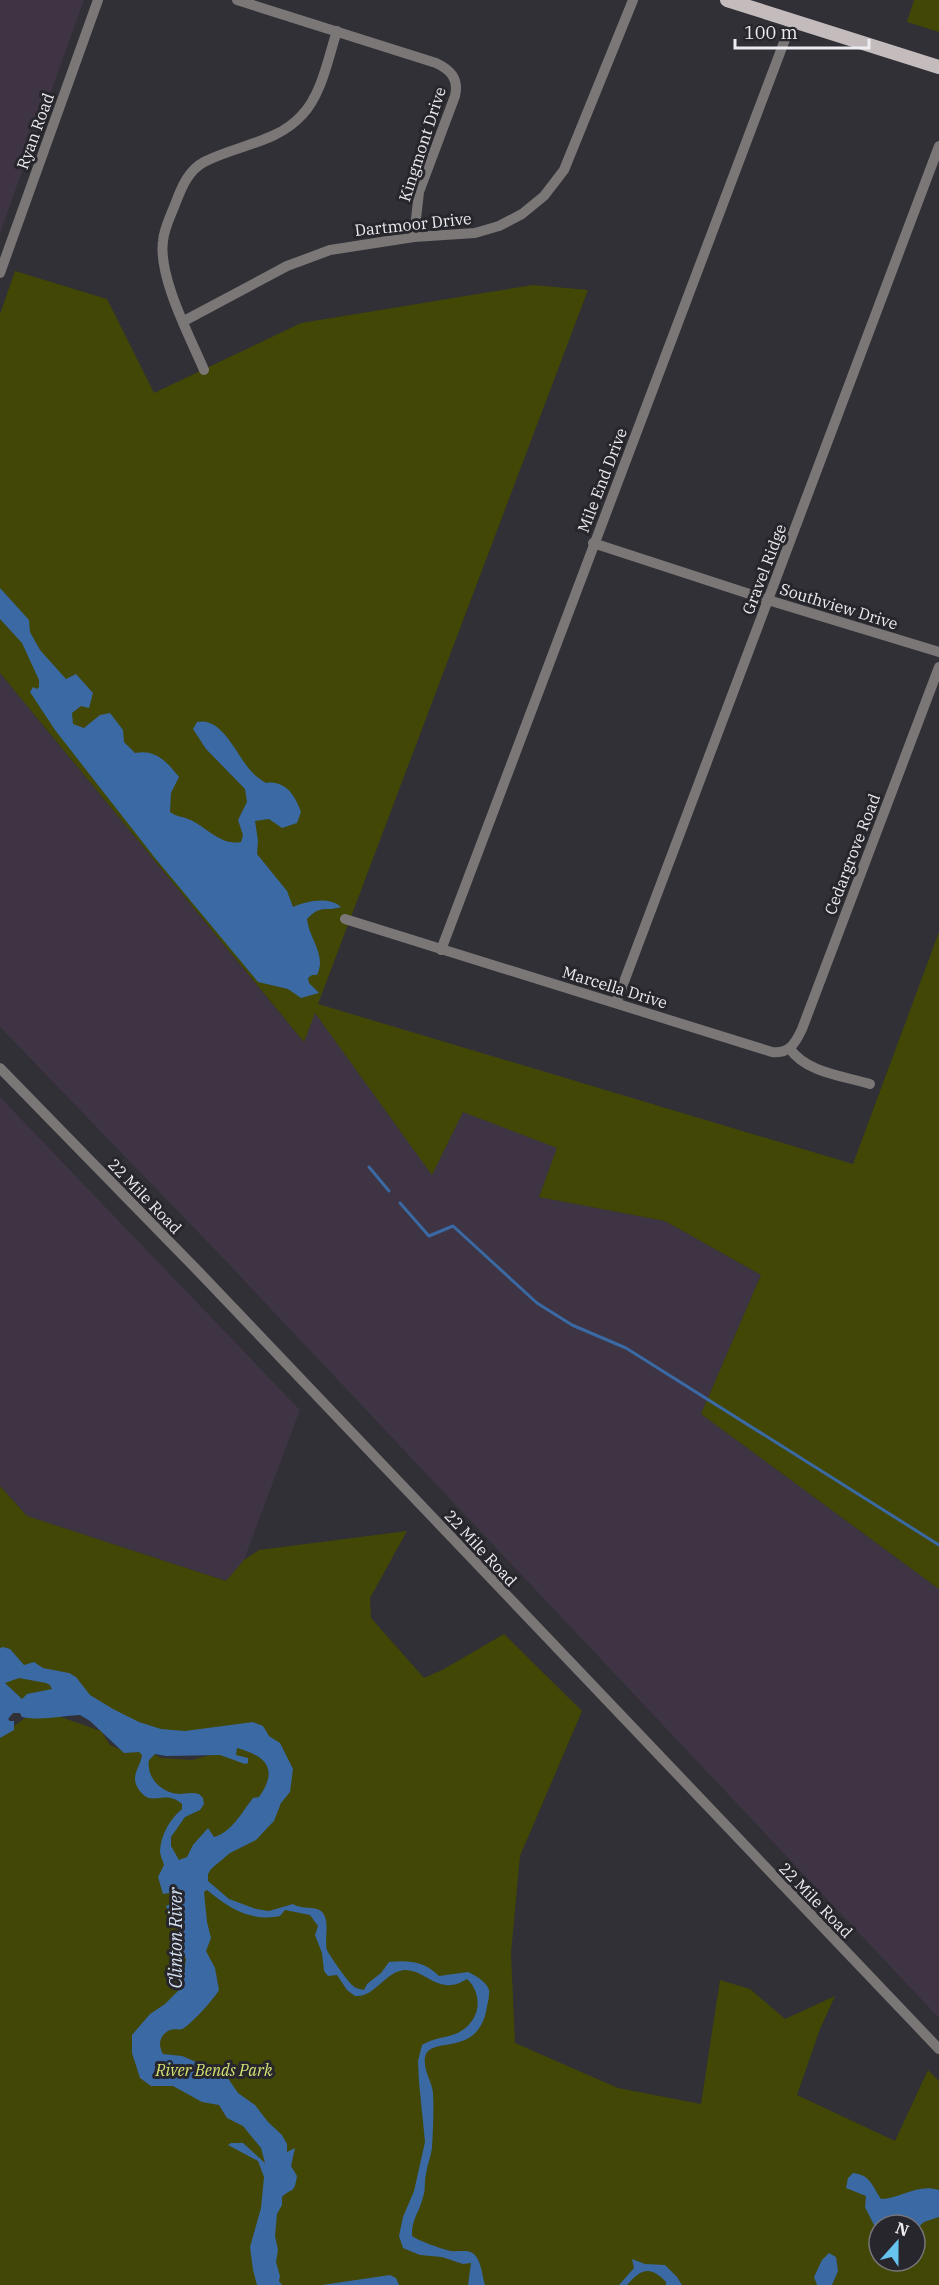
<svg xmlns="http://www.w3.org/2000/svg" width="939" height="2285" viewBox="0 0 939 2285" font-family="'IBM Plex Serif',serif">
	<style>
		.industrial { fill: #3e3443 }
		.green { fill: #424705; fill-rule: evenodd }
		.water { fill: #3a69a4; fill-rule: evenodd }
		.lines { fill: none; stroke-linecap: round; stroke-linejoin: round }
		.stream { stroke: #3a69a4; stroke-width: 3 }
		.minor { stroke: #7b7777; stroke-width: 10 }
		.major { stroke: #c4bcbc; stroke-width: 14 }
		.labels { text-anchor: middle; stroke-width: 6; stroke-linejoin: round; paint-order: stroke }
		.street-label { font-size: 16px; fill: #edecf0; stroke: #27262c }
		.park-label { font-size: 16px; font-style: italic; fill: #d6e373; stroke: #27262c }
		.water-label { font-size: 18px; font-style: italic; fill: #d7e4f5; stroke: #27262c }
	</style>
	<rect width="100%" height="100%" fill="#303036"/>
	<!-- industrial -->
	<g class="industrial">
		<path d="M0,0H84L0,233Z"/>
		<path d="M0,673L303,1041L318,1004L582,1083L539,1197L665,1221L761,1275L701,1414L939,1589V2018L222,1257L0,1027Z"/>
		<path d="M0,1097L300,1410L235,1584L27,1516L0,1486Z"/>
	</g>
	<!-- green -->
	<g class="green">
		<path d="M914,0H939V32L907,22Z"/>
		<path d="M15,271L107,299L154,393L301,323L533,285L588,290L318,1004L853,1164L939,932V1589L701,1414L761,1275L665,1221L539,1197L557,1148L463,1112L432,1175L315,1013L304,1042L0,673V314Z"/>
		<path d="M0,1486L27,1516L226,1581L244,1560L259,1550L407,1531L370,1598L371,1618L424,1678L444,1669L504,1634L582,1711L520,1856L511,1953L515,2043L618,2088L701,2104L720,1980L750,1989L785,2019L835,1996L820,2029L797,2095L895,2141L928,2070L939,2081V2285H0V1736L25,1718L58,1716L101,1731L110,1745L128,1753L142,1747L58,1702L0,1714ZM249,1744L192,1760L161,1758L144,1748ZM879,2225H915V2261H879Z"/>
	</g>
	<!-- water -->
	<g class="water">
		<path d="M0,588L29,620L30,632L40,650L66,679L76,674L93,693L89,708L81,706L72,713L73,724L84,728L100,715L110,713L123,730L124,742L135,753C156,749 167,762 179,777L171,793L170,812C177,817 181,816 188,819C206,826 220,846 241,842L243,835L238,820L247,802L245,789L206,749L193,729L197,722C222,716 237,756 251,771C255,776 261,780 266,783C285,780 295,795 301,812L297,823L282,828L269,819L255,821L258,841L257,854L287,891L293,907C306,901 329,896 341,907C325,912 321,904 307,919C309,939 327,955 317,975H312L308,978L309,983L319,993L301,998L288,989L258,982L155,858L55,730L30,692L33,687L37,689L39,687V680L22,643L0,619Z"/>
		<path d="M3,1647L10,1649L24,1665L34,1662L43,1668L69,1673L76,1677L90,1695L113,1709L139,1722L161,1729L185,1731L253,1722L263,1726L269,1736L280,1743L293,1769L290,1792L281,1803L274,1821L269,1826L256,1840L230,1853L211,1869L208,1874V1881L229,1899L256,1909L269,1911L293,1904C301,1910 317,1905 323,1913C330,1923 324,1939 327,1950C329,1955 347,1980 351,1984C354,1988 360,1989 364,1990L367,1984L381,1973L389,1962C409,1960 424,1961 439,1976L468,1972C476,1976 486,1981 489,1990C490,1996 487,2005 486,2012C475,2058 430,2035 425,2057C423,2071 432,2081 433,2093C434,2110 433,2130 432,2148C431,2157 427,2165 426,2174C424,2182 426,2189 423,2197C420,2211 411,2220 412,2236C417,2240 444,2250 451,2251C458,2252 468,2249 474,2254C482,2262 482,2276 485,2285H468L471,2263L463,2264L442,2257L420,2255L403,2248L399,2236L403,2217L414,2191L425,2142L419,2082L418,2061L422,2045C435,2037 450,2038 461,2031C481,2019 483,1994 467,1979C439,1997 427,1970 405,1970C385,1971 375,1998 355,1996L347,1990L337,1975L328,1976L324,1971L322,1953L315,1935L318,1926L310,1915L285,1910L280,1916C250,1922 229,1908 207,1890L204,1892L207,1922L211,1938L206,1951L215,1968L219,1990C215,1998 192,2023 184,2028C180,2031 175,2028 170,2030C159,2035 158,2045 163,2054L182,2056L225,2074L238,2093L255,2105L268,2122L282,2135L287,2144V2152L295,2148L291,2166L297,2176C294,2195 292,2187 282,2197V2205L277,2214L275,2236L278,2250L276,2262L280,2276L279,2281L282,2285H257L253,2270L250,2247L261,2208L264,2177L258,2161L228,2145L231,2143H243L265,2163L261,2148L243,2126L227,2118L219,2105L202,2102L173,2086H151L140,2078L132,2053V2035L150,2014L165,2004L181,1988L186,1959L180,1946L179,1920L174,1913L168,1911L166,1906L177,1901L169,1893L163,1894L158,1877L164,1865C163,1861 160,1855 160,1851C161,1834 170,1819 182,1809V1804C169,1793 161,1800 149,1798C142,1796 135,1786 135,1779C135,1770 141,1764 142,1755L139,1752L124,1753L90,1721L80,1715C61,1716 41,1721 22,1717L20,1713H13L8,1719L10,1721H14V1730L0,1738V1648ZM19,1678L46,1683L50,1685L52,1689L27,1694L22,1699L5,1683ZM237,1748C266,1756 279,1769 259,1797L253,1798C242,1812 232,1832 214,1837L208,1828L193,1845L187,1857L179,1860L171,1846V1837L185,1817L200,1810L204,1804L203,1798L199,1794C191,1792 185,1794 179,1794C161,1793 146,1777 149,1760L155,1754L166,1756L220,1755L245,1764L248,1763V1758L236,1755Z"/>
		<path d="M853,2173C871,2175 872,2186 881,2199C902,2198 918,2183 939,2190V2217L924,2222L915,2230V2225H879V2235L865,2207L866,2196L846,2188L848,2178Z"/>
		<path d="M829,2253L836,2257L838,2271L832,2285H817L814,2277L822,2260Z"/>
		<path d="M632,2259L645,2264L665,2265L677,2277L682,2285H666V2282C650,2265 641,2269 627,2285H619L634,2268Z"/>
		<path d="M390,2275L396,2278L399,2285H322Z"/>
	</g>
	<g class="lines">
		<!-- stream -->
		<g class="stream">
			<path d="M369,1167L389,1191"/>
			<path d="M400,1203L429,1236L453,1226L537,1303L572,1325L626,1348L939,1545"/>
		</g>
		<!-- minor -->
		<g class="minor">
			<path d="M237,0L436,63C451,70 459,79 455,96L419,192L414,237"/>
			<path d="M0,273L98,0"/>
			<path d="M184,321L287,266L330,250L414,237L475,233L499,226L522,214L544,196L564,170L633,0"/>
			<path d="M204,370C190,337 158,277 163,241C164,228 171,215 176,202C182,186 189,170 204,162C236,145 277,143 302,115C322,94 328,58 337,31"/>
			<path d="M593,543L768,600L939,652"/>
			<path d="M345,919L772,1052C789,1054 795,1044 802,1029L939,667"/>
			<path d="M441,950L792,21"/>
			<path d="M616,1003L939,146"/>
			<path d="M790,1049C807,1073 844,1076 870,1084"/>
			<path d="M0,1068L199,1272L939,2049"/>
		</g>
		<!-- major -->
		<path class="major" d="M727,0L939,67"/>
	</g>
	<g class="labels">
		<!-- street labels -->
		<g class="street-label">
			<text transform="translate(35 131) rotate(-70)" y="6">Ryan Road</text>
			<text transform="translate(422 144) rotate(-72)" y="6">Kingmont Drive</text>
			<text transform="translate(413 224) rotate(-6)" y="6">Dartmoor Drive</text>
			<text transform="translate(602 480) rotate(-69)" y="6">Mile End Drive</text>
			<text transform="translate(764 569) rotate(-69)" y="6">Gravel Ridge</text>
			<text transform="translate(839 606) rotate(17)" y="6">Southview Drive</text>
			<text transform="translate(852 854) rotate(-69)" y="6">Cedargrove Road</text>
			<text transform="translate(615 987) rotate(17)" y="6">Marcella Drive</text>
			<text transform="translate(145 1196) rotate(46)" y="6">22 Mile Road</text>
			<text transform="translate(481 1548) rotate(47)" y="6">22 Mile Road</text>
			<text transform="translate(816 1900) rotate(46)" y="6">22 Mile Road</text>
		</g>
		<!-- park labels -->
		<g class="park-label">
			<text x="214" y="2076">River Bends Park</text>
		</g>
		<!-- water labels -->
		<g class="water-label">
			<text transform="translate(176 1938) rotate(-90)" y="6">Clinton River</text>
		</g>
	</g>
	<!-- north arrow -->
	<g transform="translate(897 2243) rotate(21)"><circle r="28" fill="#27262c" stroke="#76757a" stroke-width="1.5"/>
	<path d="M0-4.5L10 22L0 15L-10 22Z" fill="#66c4ef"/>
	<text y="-9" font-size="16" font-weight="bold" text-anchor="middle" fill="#edecf0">N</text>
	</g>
	<!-- scale -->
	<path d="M735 39v9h134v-9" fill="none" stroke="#edecf0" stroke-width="3"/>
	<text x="744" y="39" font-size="18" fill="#edecf0" stroke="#27262c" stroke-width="4.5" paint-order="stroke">100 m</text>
</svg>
